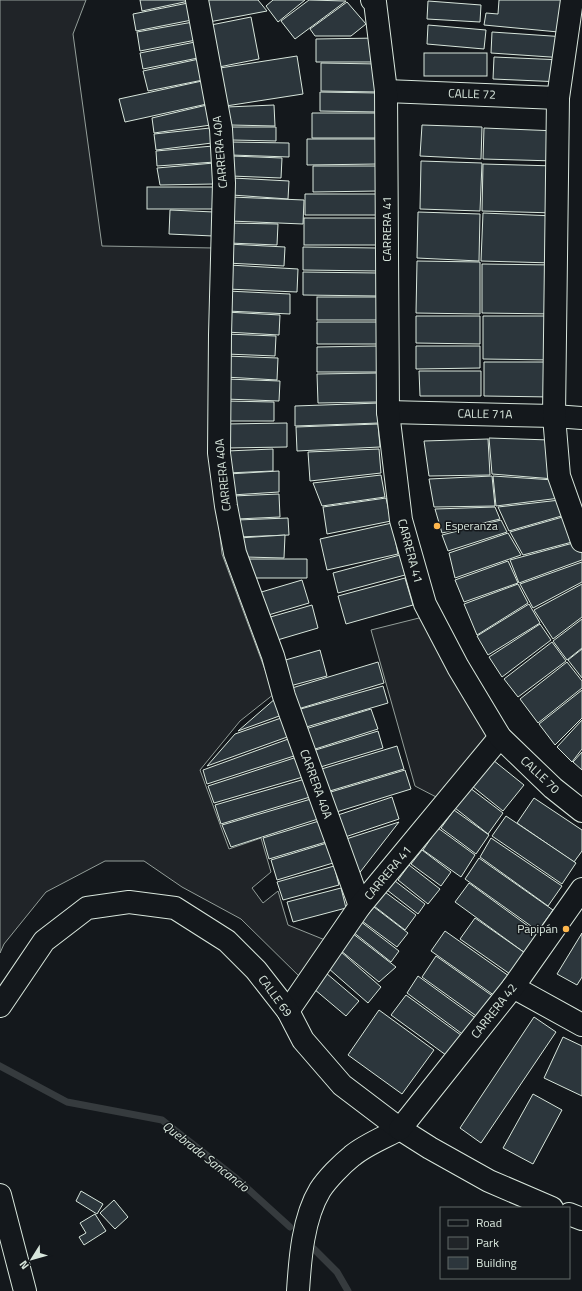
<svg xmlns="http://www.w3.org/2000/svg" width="582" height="1291" viewBox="0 0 582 1291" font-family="'Titillium Web',sans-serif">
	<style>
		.green { fill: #202428; stroke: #939e99 }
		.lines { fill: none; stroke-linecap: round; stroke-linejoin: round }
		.stream { stroke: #363b3e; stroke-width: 7 }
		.building { fill: #2c363c; stroke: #d8e6dc }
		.minor-casing { stroke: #d8e6dc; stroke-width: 24 }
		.tertiary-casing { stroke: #d8e6dc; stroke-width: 24 }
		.minor { stroke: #14181c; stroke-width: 22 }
		.tertiary { stroke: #14181c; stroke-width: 22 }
		.poi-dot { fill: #ffb74d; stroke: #14181c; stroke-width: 1.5 }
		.labels { text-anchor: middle; stroke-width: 3; stroke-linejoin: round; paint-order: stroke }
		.street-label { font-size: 12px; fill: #d8e6dc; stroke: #14181c }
		.poi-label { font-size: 12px; fill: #d8e6dc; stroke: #14181c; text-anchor: start }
		.water-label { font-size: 13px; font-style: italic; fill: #d8e6dc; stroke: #14181c }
	</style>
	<rect width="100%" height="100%" fill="#14181c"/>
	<!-- green -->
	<g class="green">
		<path d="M0,0H86L73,34L102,246L214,248L212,464L222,554L274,694L240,721L200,770L229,849L261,838L271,872L252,888L263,903L278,891L288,925L330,942L303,980L241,919L182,887L144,861H105L46,892L4,944L0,953Z"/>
		<path d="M423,617L495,731L440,799L415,786L371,630Z"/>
	</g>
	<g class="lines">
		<!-- stream -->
		<g class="stream">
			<path d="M0,1066L67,1102L162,1120L237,1179L290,1227"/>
			<path d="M314,1249L337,1272L348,1291"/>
		</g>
	</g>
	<!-- building -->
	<g class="building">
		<path d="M140,0H189V1L142,11Z"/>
		<path d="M205,0H258L267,11L209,22Z"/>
		<path d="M273,0H305L278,22L266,6Z"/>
		<path d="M309,0L346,1L295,39L281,21Z"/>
		<path d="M499,0H560L572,1L569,33L484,25L486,13L498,14Z"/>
		<path d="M428,1L481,5L480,22L427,19Z"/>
		<path d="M347,2L366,24L351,36H315L310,29Z"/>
		<path d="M188,3L192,20L136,31L133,14Z"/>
		<path d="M251,17L259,59L219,67L211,25Z"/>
		<path d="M193,22L196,40L140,51L137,32Z"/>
		<path d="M428,25L486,30L484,49L427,44Z"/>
		<path d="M492,32L566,37L565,58L491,53Z"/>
		<path d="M378,38V62H316V39Z"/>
		<path d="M195,42L198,58L143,69L140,53Z"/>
		<rect x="424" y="53" width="63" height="23"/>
		<path d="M297,56L303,94L226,106L220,68Z"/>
		<path d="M494,57L563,60L562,82L493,79Z"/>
		<path d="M199,59L203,80L148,91L143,71Z"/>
		<path d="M321,63L379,64V92L321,91Z"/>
		<path d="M202,81L207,104L125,122L119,99Z"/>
		<path d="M320,92L378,93V112L320,111Z"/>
		<path d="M207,105L211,125L154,133L152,118Z"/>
		<path d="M274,105L275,126L230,125L227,107Z"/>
		<path d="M312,113H377L378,138H312Z"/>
		<path d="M422,125L482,127L481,159L420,156Z"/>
		<path d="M230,127H276V141L231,140Z"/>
		<path d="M210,128L212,143L156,150L154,134Z"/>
		<path d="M484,128L557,131L556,161L483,159Z"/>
		<path d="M307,139H378V164L307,165Z"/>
		<path d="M231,142L289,143V157L231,155Z"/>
		<path d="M213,146L215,162L157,166L156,151Z"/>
		<path d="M232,156L282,158L281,178L231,176Z"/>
		<path d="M421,161L482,163L480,211L420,209Z"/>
		<path d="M214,163V184L160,185L157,168Z"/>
		<path d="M483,164L556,166V213L482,211Z"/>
		<path d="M313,166H378V191L313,192Z"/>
		<path d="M233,178L289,181L288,199L232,195Z"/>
		<rect x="147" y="187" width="68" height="22"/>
		<path d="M305,194H378L377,215H305Z"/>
		<path d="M231,197L304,200L303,224L230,221Z"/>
		<path d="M170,210L214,212L213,236L169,234Z"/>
		<path d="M418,212L480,214L479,261L417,258Z"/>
		<path d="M483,213L555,216L553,263L481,261Z"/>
		<rect x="304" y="218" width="74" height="27"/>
		<path d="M229,223L278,224L277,245L229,243Z"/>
		<path d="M228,244L285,247L284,266L227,263Z"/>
		<path d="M303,247L378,248V271L303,270Z"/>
		<path d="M417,261L480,262V314L416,313Z"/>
		<path d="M482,264L554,265L553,314L482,313Z"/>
		<path d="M229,265L298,269L297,292L227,289Z"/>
		<path d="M303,272L378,273V296L303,295Z"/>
		<path d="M227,291L290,294V314L227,311Z"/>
		<rect x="317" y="297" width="60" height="23"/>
		<path d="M226,312L280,315L279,335L226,332Z"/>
		<path d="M416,316H480V344L416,343Z"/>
		<path d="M483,316H553L552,360L483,359Z"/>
		<path d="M317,322H377L378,344H317Z"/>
		<path d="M226,334L276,336L275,356L226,354Z"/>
		<path d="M377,346V372H317V347Z"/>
		<path d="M416,346H480V368L416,369Z"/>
		<path d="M226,356L278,358L277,380L225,377Z"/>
		<path d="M484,362H552V397L484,396Z"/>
		<path d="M419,371H481V396H420Z"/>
		<path d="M377,373L378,402L318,403L317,374Z"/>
		<path d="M226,379L280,381L279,401L225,399Z"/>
		<path d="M225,401L274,402V421H225Z"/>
		<path d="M379,403V423L295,426V406Z"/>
		<path d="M287,423V447L226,448V424Z"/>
		<path d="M378,424L380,447L297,451L296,427Z"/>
		<path d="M489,438L550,440L554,479L492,474Z"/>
		<path d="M488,439L490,475L429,476L424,441Z"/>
		<path d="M273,449V471L227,473V451Z"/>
		<path d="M379,449L381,473L310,481L308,452Z"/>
		<path d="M279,471V492L232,495L228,474Z"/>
		<path d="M381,475L385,497L322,506L313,483Z"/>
		<path d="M492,476L495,506L434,507L429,479Z"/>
		<path d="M493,476L554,480L560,498L496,506Z"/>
		<path d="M279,494L280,517L237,519L233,496Z"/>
		<path d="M386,498L391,521L327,534L323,507Z"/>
		<path d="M560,500L565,515L509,531L498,507Z"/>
		<path d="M495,507L500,519L442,533L435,509Z"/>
		<path d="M566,516L576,541L523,555L510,532Z"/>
		<path d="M288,518L289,535L238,537L237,520Z"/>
		<path d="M501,520L507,532L448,551L442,535Z"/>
		<path d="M392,523L398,554L327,570L320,539Z"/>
		<path d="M508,533L521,555L455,578L449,553Z"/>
		<path d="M285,535L284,558L244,557L239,538Z"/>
		<path d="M577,542L582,552V560L519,583L510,560Z"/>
		<path d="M400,555L405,575L338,593L333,573Z"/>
		<path d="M245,559H307V578H252Z"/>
		<path d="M508,561L518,583L464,602L455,580Z"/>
		<path d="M582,562V582L533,608L520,584Z"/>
		<path d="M405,578L413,605L346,624L338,596Z"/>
		<path d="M302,580L309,603L265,616L258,593Z"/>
		<path d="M518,584L528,603L477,635L464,604Z"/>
		<path d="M582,584V617L553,639L534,610Z"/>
		<path d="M529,604L540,623L488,655L477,636Z"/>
		<path d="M312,605L318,628L274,641L267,618Z"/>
		<path d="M582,619V648L567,660L553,641Z"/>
		<path d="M540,624L551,640L502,677L489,657Z"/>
		<path d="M552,642L566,661L518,697L504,679Z"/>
		<path d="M582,649V678L568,660Z"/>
		<path d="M320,650L327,676L290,686L282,661Z"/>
		<path d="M378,662L384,683L298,709L292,688Z"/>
		<path d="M567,662L582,681V688L538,723L520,699Z"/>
		<path d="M383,686L388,703L303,728L297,710Z"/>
		<path d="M582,690V718L555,745L539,724Z"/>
		<path d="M276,698L282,715L238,731Z"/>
		<path d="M371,709L378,729L309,751L302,730Z"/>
		<path d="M284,717L290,736L207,766L235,734Z"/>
		<path d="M582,720V749L572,762L557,747Z"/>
		<path d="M378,731L383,748L314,769L309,752Z"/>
		<path d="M291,738L297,755L207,784L203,770Z"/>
		<path d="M397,746L404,769L323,793L315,771Z"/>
		<path d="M582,752V770L573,762Z"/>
		<path d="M297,757L303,777L214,803L208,786Z"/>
		<path d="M493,760L524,785L503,811L472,786Z"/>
		<path d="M405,770L411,789L330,814L324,794Z"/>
		<path d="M305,779L310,797L221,824L215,805Z"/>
		<path d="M470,788L503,813L488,834L455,808Z"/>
		<path d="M392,797L399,819L339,839L332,817Z"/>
		<path d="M534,798L582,830V851L574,862L517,823Z"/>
		<path d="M311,799L318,819L231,847L222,825Z"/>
		<path d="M454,810L489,835L476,854L441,828Z"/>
		<path d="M506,816L576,863L562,884L492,836Z"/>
		<path d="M319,821L326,842L269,859L263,838Z"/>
		<path d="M399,822L354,880L340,841Z"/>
		<path d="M438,828L475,855L461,877L423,850Z"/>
		<path d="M491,838L562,886L548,906L480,857Z"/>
		<path d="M327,843L333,863L277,880L271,860Z"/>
		<path d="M422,850L451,872L441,886L411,864Z"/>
		<path d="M479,858L553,910L538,931L465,879Z"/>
		<path d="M409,865L440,889L428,904L398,880Z"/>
		<path d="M334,866L339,885L283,900L277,882Z"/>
		<path d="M395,881L425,904L418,914L387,890Z"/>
		<path d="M469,883L539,934L525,953L455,902Z"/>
		<path d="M341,888L346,908L293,922L287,902Z"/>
		<path d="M385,892L416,915L405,930L374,906Z"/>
		<path d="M374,907L408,933L397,947L362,921Z"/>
		<path d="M475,918L525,953L510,974L460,939Z"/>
		<path d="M360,921L399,951L391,962L353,932Z"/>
		<path d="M445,931L509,976L495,996L431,951Z"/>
		<path d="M352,933L396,967L379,982L340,950Z"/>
		<path d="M582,933V977L577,985L557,974Z"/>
		<path d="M340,951L381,987L368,1003L328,968Z"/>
		<path d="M436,956L494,997L479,1018L422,977Z"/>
		<path d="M326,973L359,1001L346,1016L314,989Z"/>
		<path d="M418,976L477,1019L465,1036L407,993Z"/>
		<path d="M406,995L465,1038L450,1058L391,1015Z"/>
		<path d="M379,1010L434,1050L402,1094L348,1055Z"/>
		<path d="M534,1017L556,1032L481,1143L460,1128Z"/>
		<path d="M563,1037L582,1046V1096L544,1078Z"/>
		<path d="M533,1094L562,1110L533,1164L503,1148Z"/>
		<path d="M81,1191L103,1204L97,1214L76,1201Z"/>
		<path d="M114,1200L128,1217L115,1229L100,1213Z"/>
		<path d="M95,1214L106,1231L84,1245L79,1237L86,1233L80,1223Z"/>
	</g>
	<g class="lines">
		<!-- minor casing -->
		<g class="minor-casing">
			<g id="minor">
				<path d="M197,0L221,129L224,183L220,335L219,453L226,506L235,553L273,656L284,696L360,906"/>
				<path d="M386,91L558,98"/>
				<path d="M388,412L554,416L582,418"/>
				<path d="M513,987L582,1025"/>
				<path d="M288,1011L360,906L500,737"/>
				<path d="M298,1291C300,1259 303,1218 320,1190C327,1179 342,1164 352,1156C365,1145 385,1137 400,1129"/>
			</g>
		</g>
		<!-- tertiary casing -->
		<g class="tertiary-casing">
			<g id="tertiary">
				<path d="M372,0L375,2L386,91L388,412L401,520L425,604L458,667L500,737L553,788L582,811"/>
				<path d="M572,0L558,98L554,416L559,476L582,541"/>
				<path d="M0,1006L44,941L87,908L129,902L175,908L227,941L256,970L288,1011L303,1040L342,1085L400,1129L430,1148L489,1181L552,1208"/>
				<path d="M400,1129L513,987L582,889"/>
				<path d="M0,1195L25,1291"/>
				<path d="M569,1214L582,1219"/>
			</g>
		</g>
		<!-- minor -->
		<use href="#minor" class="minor"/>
		<!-- tertiary -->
		<use href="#tertiary" class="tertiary"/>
	</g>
	<!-- markers -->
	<g class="poi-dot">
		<circle cx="437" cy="526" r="4"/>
		<circle cx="566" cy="929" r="4"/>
	</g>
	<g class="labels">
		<!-- street labels -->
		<g class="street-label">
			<text transform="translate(472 94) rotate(2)" y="4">CALLE 72</text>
			<text transform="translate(220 152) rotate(-95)" y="4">CARRERA 40A</text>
			<text transform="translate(387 229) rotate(-90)" y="4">CARRERA 41</text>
			<text transform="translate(485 414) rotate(1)" y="4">CALLE 71A</text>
			<text transform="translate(223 475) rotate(-96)" y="4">CARRERA 40A</text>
			<text transform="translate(410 551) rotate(75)" y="4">CARRERA 41</text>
			<text transform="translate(540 775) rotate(43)" y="4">CALLE 70</text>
			<text transform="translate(316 784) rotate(70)" y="4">CARRERA 40A</text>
			<text transform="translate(388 873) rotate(-50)" y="4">CARRERA 41</text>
			<text transform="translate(275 996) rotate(54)" y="4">CALLE 69</text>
			<text transform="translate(494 1011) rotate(-52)" y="4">CARRERA 42</text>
		</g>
		<!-- poi labels -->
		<g class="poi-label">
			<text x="445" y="530">Esperanza</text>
			<text x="558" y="933" text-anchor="end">Papipán</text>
		</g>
		<!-- water labels -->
		<g class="water-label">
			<text transform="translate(206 1156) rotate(38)" y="5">Quebrada Sancancio</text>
		</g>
	</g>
	<!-- legend -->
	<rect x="440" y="1207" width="130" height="72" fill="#14181c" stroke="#626a69"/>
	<rect x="448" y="1220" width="20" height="6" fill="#14181c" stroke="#626a69"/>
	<text x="476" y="1227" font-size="12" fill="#d8e6dc">Road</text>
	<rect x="448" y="1237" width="20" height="12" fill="#202428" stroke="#626a69"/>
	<text x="476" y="1247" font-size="12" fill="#d8e6dc">Park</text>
	<rect x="448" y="1257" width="20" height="12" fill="#2c363c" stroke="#626a69"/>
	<text x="476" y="1267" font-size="12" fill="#d8e6dc">Building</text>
	<!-- north arrow -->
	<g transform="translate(32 1259) rotate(233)" stroke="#14181c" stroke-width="3" paint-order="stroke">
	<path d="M0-3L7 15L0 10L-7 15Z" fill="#d8e6dc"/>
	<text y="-6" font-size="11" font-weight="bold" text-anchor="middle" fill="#d8e6dc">N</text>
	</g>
</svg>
